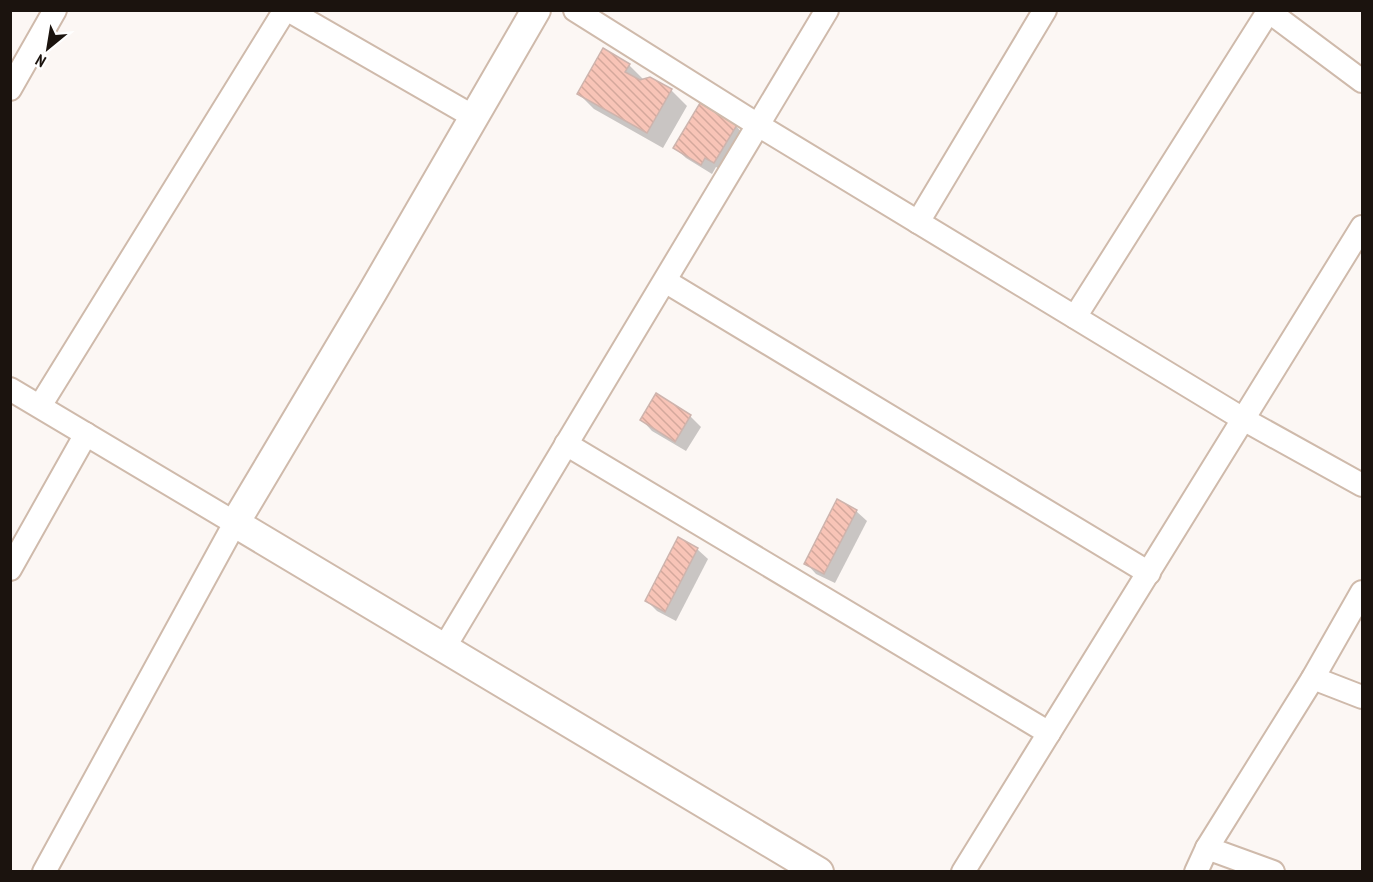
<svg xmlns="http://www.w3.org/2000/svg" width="1373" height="882" viewBox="0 0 1373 882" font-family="'PT Sans Narrow',sans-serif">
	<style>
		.shadow { fill: #0003 }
		.building { fill: url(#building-back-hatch); stroke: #ceb4ad; stroke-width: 1.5 }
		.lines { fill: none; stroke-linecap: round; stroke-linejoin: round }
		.minor-casing { stroke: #cfbaab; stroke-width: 26 }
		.tertiary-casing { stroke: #cfbaab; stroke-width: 32 }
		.minor { stroke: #fff; stroke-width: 22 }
		.tertiary { stroke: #fff; stroke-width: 28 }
	</style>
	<defs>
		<pattern id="building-back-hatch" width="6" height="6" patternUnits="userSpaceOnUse" patternTransform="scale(1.5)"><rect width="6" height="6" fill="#f8c4b7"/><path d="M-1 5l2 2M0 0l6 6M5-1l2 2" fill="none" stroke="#d4a89c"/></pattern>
	</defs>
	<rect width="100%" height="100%" fill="#fcf7f4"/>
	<!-- shadow -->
	<g class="shadow">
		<path d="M629,65L644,80L671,90L687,106L663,148L594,109L579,94Z"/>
		<path d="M736,126L746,137L725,172L716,167L712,174L686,158L675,148Z"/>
		<path d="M690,416L701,427L686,451L652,431L642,420Z"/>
		<path d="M856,511L867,521L835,583L816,574L806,563Z"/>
		<path d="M697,549L708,559L676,621L657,611L647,601Z"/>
	</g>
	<!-- building -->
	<g class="building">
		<path d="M603,48L630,64L625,72L640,80L650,77L672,89L647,133L577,94Z"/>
		<path d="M700,103L737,125L714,163L705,158L701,165L673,148Z"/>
		<path d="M656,393L691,415L675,442L640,420Z"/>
		<path d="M837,499L857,510L824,574L804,564Z"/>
		<path d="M678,537L698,548L665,612L645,601Z"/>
	</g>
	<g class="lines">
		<!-- minor casing -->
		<g class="minor-casing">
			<g id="minor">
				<path d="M288,10L474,117"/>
				<path d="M575,10L758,125L1243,419L1362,485"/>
				<path d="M1267,10L1362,81"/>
				<path d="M10,89L55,10"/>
				<path d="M918,222L1045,10"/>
				<path d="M665,281L1149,573"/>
				<path d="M1075,317L1268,12"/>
				<path d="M10,389L235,523L44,872"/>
				<path d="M40,406L285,10"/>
				<path d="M566,444L1049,733"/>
				<path d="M10,569L86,434"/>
				<path d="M444,648L827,10"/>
				<path d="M1313,678L1362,697"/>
				<path d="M963,872L1362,227"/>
				<path d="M1196,872L1207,848"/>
				<path d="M1273,872L1207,848L1313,678L1362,592"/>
			</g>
		</g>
		<!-- tertiary casing -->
		<g class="tertiary-casing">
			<path id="tertiary" d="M536,10L372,293L235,523L819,872"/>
		</g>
		<!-- minor -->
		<use href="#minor" class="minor"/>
		<!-- tertiary -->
		<use href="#tertiary" class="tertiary"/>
	</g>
	<!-- border -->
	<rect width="1373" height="882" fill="none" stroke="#1b130e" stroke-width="24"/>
	<!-- north arrow -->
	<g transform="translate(48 48) rotate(210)" stroke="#ffffff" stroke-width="4.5" paint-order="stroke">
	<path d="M0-4.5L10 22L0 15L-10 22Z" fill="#1b130e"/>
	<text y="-9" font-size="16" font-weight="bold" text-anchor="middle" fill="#1b130e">N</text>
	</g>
</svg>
